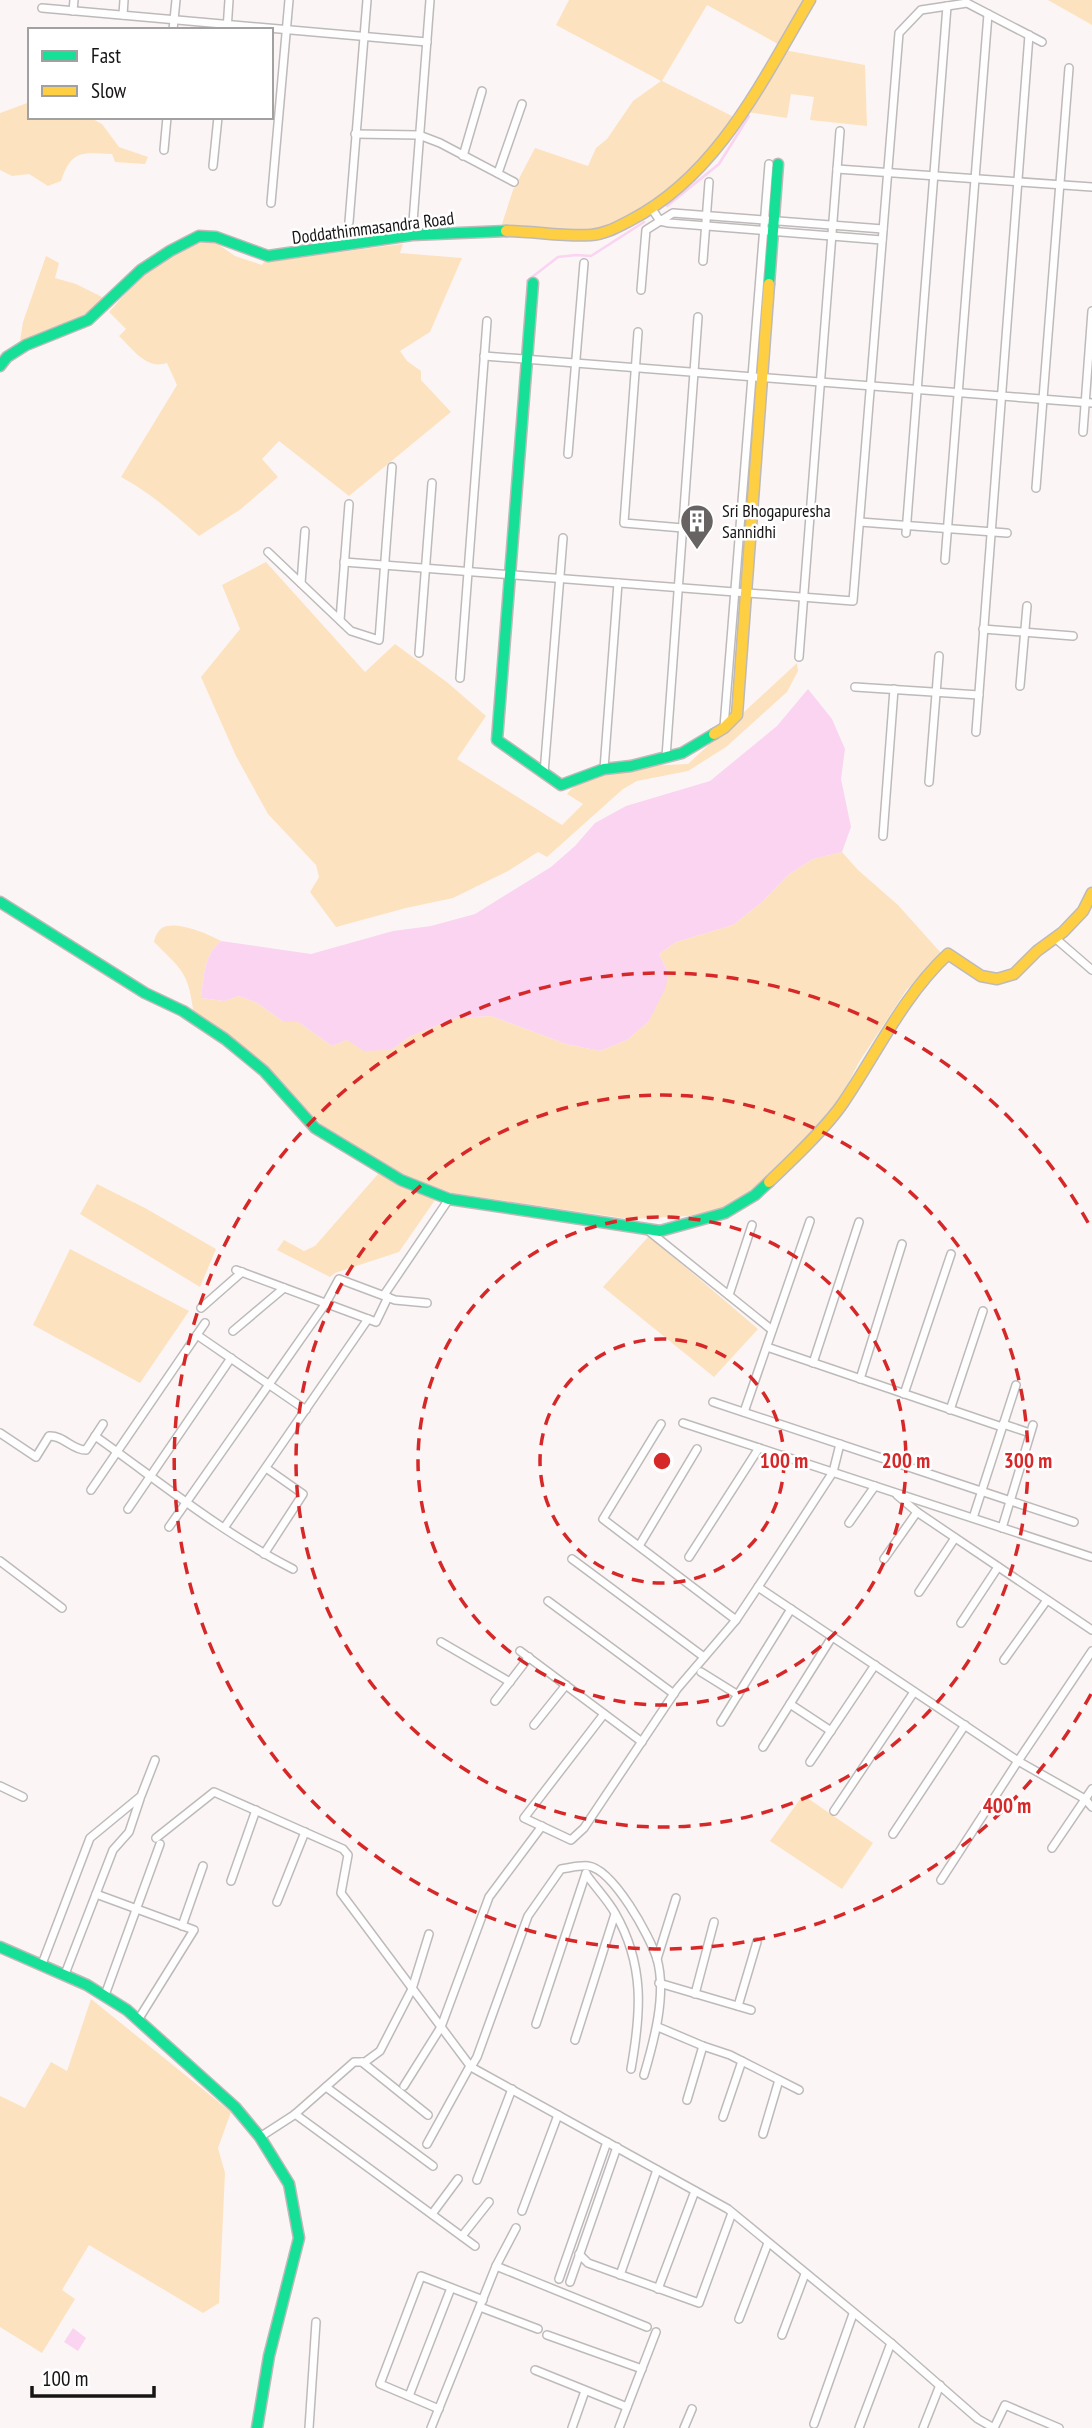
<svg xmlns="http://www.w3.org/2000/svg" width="1092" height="2428" viewBox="0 0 1092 2428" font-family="'PT Sans Narrow',sans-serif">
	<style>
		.green { fill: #fde2bf }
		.water { fill: #fad4f1 }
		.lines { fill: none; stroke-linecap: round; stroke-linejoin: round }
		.stream { stroke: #fad4f1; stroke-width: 2.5 }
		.street-casing { stroke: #bebaba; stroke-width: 10 }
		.fast-casing { stroke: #bebaba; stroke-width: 13 }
		.slow-casing { stroke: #bebaba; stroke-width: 13 }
		.street { stroke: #fefefe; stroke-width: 7 }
		.fast { stroke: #16e098; stroke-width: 10 }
		.slow { stroke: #ffcf43; stroke-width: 10 }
		.ring { fill: none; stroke: #d62828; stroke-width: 3.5; stroke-dasharray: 12 9 }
		.labels { text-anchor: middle; stroke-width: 5; stroke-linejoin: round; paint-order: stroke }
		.street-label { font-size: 18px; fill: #171414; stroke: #fff }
		.poi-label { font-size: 18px; fill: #171414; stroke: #fff; text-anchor: start }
		.centre { fill: #d62828; stroke: #fff; stroke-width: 3.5 }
		.ring-label { font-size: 21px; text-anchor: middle; font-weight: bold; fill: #d62828; stroke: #fff; stroke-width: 5; stroke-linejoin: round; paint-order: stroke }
	</style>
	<rect width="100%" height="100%" fill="#fbf6f5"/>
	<!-- green -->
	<g class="green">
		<path d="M569,0H804L778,44L707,5L662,81L732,116C725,131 718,145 706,158C683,183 623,229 588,232C560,234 529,229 501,227L513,190L535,148L588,166L596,148L607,139L633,101L661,81L556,25Z"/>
		<path d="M1048,0H1092V25Z"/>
		<path d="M784,50L865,65L867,126L810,120L814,97L791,94L787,118L747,112Z"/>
		<path d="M30,102V117H89L102,124L119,147L148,157L145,164L115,162L112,154C82,153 72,149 61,181L48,186L29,174L12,176L0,170V113Z"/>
		<path d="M212,240L235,256L262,265L264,262C311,257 357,249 403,244L400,253L462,258L430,332L400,351L407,361L421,371V380L451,412L349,496L279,441L262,459L278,477L241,509L199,536C174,514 151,493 121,477L177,385L167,363C146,370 133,349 119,336L126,329L109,312L143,274L193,245Z"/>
		<path d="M46,256L59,263L55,278L76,284L104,298C81,322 51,331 20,341L23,322Z"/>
		<path d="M266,562L365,672L395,644L448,683L486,716L457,759L562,825L583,804L567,794C584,773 617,773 643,769L644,766L688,764L797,663L798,671L787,692L726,747L688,771L637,781L623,789L547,857L538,852L508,871L453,898L406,908L336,927L310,892L319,877L316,865L268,814L236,756L201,677L240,629L222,585Z"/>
		<path d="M842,852L858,870L898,905L941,953L939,958L907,989L859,1062L837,1105L768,1176L748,1194L723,1210L688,1216L630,1219L452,1193L400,1173L322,1125L248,1050L194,1015C188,972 184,972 154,942C155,938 157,931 162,928C176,920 208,934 221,941C204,954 204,977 201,998L224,1001L239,996L257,1003L284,1022H298L332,1046L347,1040L391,1050L411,1036L456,1018L491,1016L566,1044L600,1051L627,1040L649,1021L668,972L659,954L676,942L733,925L762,902L788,875L813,859Z"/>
		<path d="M378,1174L435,1200L399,1252L335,1273L330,1277L277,1250L284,1240L304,1251L315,1246Z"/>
		<path d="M97,1184L145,1208L216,1249L200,1287L80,1214Z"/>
		<path d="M649,1236L758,1329L714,1377L603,1287Z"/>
		<path d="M70,1249L189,1311L140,1383L33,1325Z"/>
		<path d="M803,1795L873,1843L842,1889L770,1841Z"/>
		<path d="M91,1999L231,2112L218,2148L225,2173L219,2303L203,2313L89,2245L62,2290L75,2299L42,2353L0,2327V2096L25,2108L51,2062L67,2071Z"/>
	</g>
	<!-- water -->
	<g class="water">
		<path d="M808,689L832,719L845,749L841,779L851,827L842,852L813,859L788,875L762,902L733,925L676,942L659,954L668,972L666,987L649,1021L627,1040L600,1051L566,1044L491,1016L456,1018L411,1036L391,1050L364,1051L347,1040L332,1046L298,1022H284L257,1003L239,996L224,1001L201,998C204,977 204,954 221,941L311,954L393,931L431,926L475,914L551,867L575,846L595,823L626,806L710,781L777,726Z"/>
		<path d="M73,2328L86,2338L78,2351L64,2342Z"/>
	</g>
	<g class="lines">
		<!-- stream -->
		<g class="stream">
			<path d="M667,206L719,164L749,116"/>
			<path d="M527,281L558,257L576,255L591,256L644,222"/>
		</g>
		<!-- street casing -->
		<g class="street-casing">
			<g id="street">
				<path d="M42,8L427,42"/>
				<path d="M73,11L74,0"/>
				<path d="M123,15L124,0"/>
				<path d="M173,30L176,0"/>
				<path d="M227,30L229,0"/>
				<path d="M355,134L419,135L440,143L514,182"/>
				<path d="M164,150L167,117"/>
				<path d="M463,156L482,91"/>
				<path d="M213,166L218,117"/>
				<path d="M837,169L1092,187"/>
				<path d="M498,173L522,104"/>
				<path d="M271,203L289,0"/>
				<path d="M652,209L660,221L669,223L882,240"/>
				<path d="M349,222L367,0"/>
				<path d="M412,235L430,0"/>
				<path d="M703,261L709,182"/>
				<path d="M641,290L646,230L673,213L883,229"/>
				<path d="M638,332L624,523L683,528"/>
				<path d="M484,356L1092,403"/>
				<path d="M1083,432L1092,311"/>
				<path d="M568,454L584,263"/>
				<path d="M1036,488L1069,68"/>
				<path d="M860,522L1007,533"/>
				<path d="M906,533L947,6"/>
				<path d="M268,552L351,631L379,640L392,467"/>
				<path d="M945,560L988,14"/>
				<path d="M344,562L853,601L899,33L921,10L967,3L1042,42"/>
				<path d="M301,583L305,531"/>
				<path d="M340,620L349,504"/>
				<path d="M983,629L1073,636"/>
				<path d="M419,653L432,483"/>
				<path d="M799,657L840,131"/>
				<path d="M460,678L487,321"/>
				<path d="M1020,686L1027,606"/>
				<path d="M855,687L979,695"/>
				<path d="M724,727L769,164"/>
				<path d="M976,732L1029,35"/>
				<path d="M666,757L698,317"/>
				<path d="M604,769L618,583"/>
				<path d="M544,773L563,538"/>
				<path d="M929,782L939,656"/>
				<path d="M883,836L894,689"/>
				<path d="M1055,938L1092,970"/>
				<path d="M650,1232L772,1330"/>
				<path d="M236,1270L376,1322L388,1297"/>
				<path d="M384,1295L449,1199"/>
				<path d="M729,1295L752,1225"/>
				<path d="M201,1308L242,1272"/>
				<path d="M233,1331L284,1288"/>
				<path d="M197,1335L306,1410"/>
				<path d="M767,1347L1002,1427"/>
				<path d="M813,1363L859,1222"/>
				<path d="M860,1379L902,1244"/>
				<path d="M904,1394L951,1254"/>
				<path d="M713,1402L1074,1522"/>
				<path d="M950,1410L983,1311"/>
				<path d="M744,1412L810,1221"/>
				<path d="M683,1423L1091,1557"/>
				<path d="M661,1424L603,1519L736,1620"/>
				<path d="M1003,1424L1030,1433"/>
				<path d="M0,1433L36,1457L49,1436C63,1435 72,1450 86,1450L103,1424"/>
				<path d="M95,1436C160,1482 222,1533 293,1569"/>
				<path d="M91,1490L205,1323"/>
				<path d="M897,1495L917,1512L1092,1630"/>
				<path d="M128,1509L231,1358"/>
				<path d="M973,1518L1016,1385"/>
				<path d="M849,1523L875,1486"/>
				<path d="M169,1527L326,1303L339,1279L395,1300L427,1303"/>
				<path d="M224,1528L368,1319"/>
				<path d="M1002,1528L1033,1425"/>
				<path d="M639,1546L697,1449"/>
				<path d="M264,1554L303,1494L266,1468"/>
				<path d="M689,1557L759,1448"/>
				<path d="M572,1559L704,1657"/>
				<path d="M884,1559L917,1512"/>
				<path d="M0,1561L62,1608"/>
				<path d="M758,1587L1018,1761L1085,1799L1092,1807"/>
				<path d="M919,1592L955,1538"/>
				<path d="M548,1601L674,1694"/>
				<path d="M961,1623L998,1567"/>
				<path d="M441,1642L510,1682"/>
				<path d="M520,1651L642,1742"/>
				<path d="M1004,1660L1047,1600"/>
				<path d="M701,1672L738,1695"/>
				<path d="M495,1701L529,1657"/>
				<path d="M790,1704L831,1731"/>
				<path d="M604,1714L524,1818L571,1840L584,1828L677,1689L736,1620L758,1587L833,1472L840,1444"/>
				<path d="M721,1722L791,1609"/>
				<path d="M534,1725L566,1685"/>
				<path d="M763,1747L832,1637"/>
				<path d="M810,1762L875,1665"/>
				<path d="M0,1786L23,1797"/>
				<path d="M834,1811L914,1692"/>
				<path d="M893,1834L965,1725"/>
				<path d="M156,1838L214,1792L343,1849L348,1855L341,1893L471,2067L728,2209L891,2343L978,2419L994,2428"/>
				<path d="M1052,1848L1092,1789"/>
				<path d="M586,1874C595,1887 607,1899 615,1913C645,1965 641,2013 631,2069"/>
				<path d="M941,1880L1018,1761L1092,1651"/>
				<path d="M231,1881L256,1810"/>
				<path d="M96,1894L194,1930L138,2020"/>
				<path d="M277,1902L305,1832"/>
				<path d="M182,1926L203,1866"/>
				<path d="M657,1959L676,1898"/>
				<path d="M42,1964L90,1838L141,1796L155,1760"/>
				<path d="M65,1974L113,1850L129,1832L140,1799"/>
				<path d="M659,1983L751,2010"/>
				<path d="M695,1994L714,1922"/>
				<path d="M105,1995L160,1844"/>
				<path d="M738,2006L757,1942"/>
				<path d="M536,2024L586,1873"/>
				<path d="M658,2027L703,2046L730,2055L799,2090"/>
				<path d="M575,2040L615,1914"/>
				<path d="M362,2062L428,2115"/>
				<path d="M471,2067L477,2057L528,1916L561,1869C569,1868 580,1865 588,1866C613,1869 650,1936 657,1959C667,1994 654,2041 644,2075"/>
				<path d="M404,2086L441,2027L489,1897L542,1826"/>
				<path d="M326,2087L433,2166"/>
				<path d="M687,2100L703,2046"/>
				<path d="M295,2114L475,2246"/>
				<path d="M723,2117L742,2061"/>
				<path d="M763,2134L779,2080"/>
				<path d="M260,2137L294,2115L354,2062H365L380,2051L412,1989L429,1934"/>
				<path d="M427,2144L470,2066"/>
				<path d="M477,2180L512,2089"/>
				<path d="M522,2211L558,2115"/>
				<path d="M432,2214L458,2179"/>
				<path d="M462,2236L489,2202"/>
				<path d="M579,2254L588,2263L699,2303L732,2213"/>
				<path d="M496,2266L647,2327"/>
				<path d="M620,2275L657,2170"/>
				<path d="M559,2279L607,2142"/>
				<path d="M570,2282L617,2147"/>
				<path d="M658,2289L695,2191"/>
				<path d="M480,2307L538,2329"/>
				<path d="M739,2319L768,2243"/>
				<path d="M547,2335L642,2369"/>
				<path d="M782,2335L805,2274"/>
				<path d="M535,2370L627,2407"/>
				<path d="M409,2396L451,2288"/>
				<path d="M439,2409L380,2384L421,2276L483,2300"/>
				<path d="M814,2424L853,2314"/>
				<path d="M309,2428L316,2322"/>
				<path d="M431,2428L496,2266L516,2228"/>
				<path d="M572,2428L585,2391"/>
				<path d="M619,2428L656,2332"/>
				<path d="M684,2428L692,2409"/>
				<path d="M859,2428L891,2343"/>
				<path d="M923,2428L940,2385"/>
				<path d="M994,2428L1005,2405L1059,2428"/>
			</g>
		</g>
		<!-- fast casing -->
		<g class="fast-casing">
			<g id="fast">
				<path d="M533,283L497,740L561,785L604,769L631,766L682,753L714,734"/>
				<path d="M769,284L778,164"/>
				<path d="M0,366L7,357L26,345L88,320L141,270L170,251L199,236L216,237L268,256L412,235L506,231"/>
				<path d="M0,902L145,993L183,1011L225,1039L264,1071L315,1128L401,1180L449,1199L660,1231L725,1213L755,1195L769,1182"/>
				<path d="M0,1947L87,1985L127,2010L235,2107L260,2137L289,2184L299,2238L269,2356L257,2428"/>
			</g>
		</g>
		<!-- slow casing -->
		<g class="slow-casing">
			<g id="slow">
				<path d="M506,231C534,231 564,237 591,235C606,234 619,226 631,220C718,175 762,81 810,0"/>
				<path d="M714,734L724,728L737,715L769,284"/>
				<path d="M769,1182C791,1161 826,1128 843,1103C877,1053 903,996 948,954L981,976L997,979L1014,974L1037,951L1063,932L1083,911L1092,893"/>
			</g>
		</g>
		<!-- street -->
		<use href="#street" class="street"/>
		<!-- fast -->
		<use href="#fast" class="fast"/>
		<!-- slow -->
		<use href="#slow" class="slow"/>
	</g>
	<!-- distance rings -->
	<g class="ring">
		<circle cx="662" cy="1461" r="122"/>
		<circle cx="662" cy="1461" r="244"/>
		<circle cx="662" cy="1461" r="366"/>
		<path d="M1091 1694A488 488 0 1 1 1091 1228"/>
	</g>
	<!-- icons -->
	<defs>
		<g id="building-pin" transform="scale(1.75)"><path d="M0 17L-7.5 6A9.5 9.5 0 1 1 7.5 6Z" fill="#676363" stroke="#fff"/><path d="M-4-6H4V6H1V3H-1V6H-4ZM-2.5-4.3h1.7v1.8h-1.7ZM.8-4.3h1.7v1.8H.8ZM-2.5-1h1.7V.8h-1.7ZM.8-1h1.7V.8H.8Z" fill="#fff"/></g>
	</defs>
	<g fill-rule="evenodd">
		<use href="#building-pin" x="697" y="521"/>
	</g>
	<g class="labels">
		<!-- street labels -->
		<g class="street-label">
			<text transform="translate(373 228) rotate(-7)" y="6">Doddathimmasandra Road</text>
		</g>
		<!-- poi labels -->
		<g class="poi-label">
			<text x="722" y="517">Sri Bhogapuresha<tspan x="722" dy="21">Sannidhi</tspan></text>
		</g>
	</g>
	<circle cx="662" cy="1461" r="10" class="centre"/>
	<g class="ring-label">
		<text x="784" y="1468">100 m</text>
		<text x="906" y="1468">200 m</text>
		<text x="1028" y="1468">300 m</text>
		<text x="1007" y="1813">400 m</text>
	</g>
	<!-- legend -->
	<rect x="28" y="28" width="245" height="91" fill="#ffffff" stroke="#a2a1a1" stroke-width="2"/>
	<rect x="42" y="51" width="35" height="10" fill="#16e098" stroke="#a2a1a1" stroke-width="2"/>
	<text x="91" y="63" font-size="21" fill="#171414">Fast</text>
	<rect x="42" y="86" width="35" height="10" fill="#ffcf43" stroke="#a2a1a1" stroke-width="2"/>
	<text x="91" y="98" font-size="21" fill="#171414">Slow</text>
	<!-- scale -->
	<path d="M32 2386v10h122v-10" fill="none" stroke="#171414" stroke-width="3.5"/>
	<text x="42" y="2386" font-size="21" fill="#171414" stroke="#ffffff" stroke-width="5" paint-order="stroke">100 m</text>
</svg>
